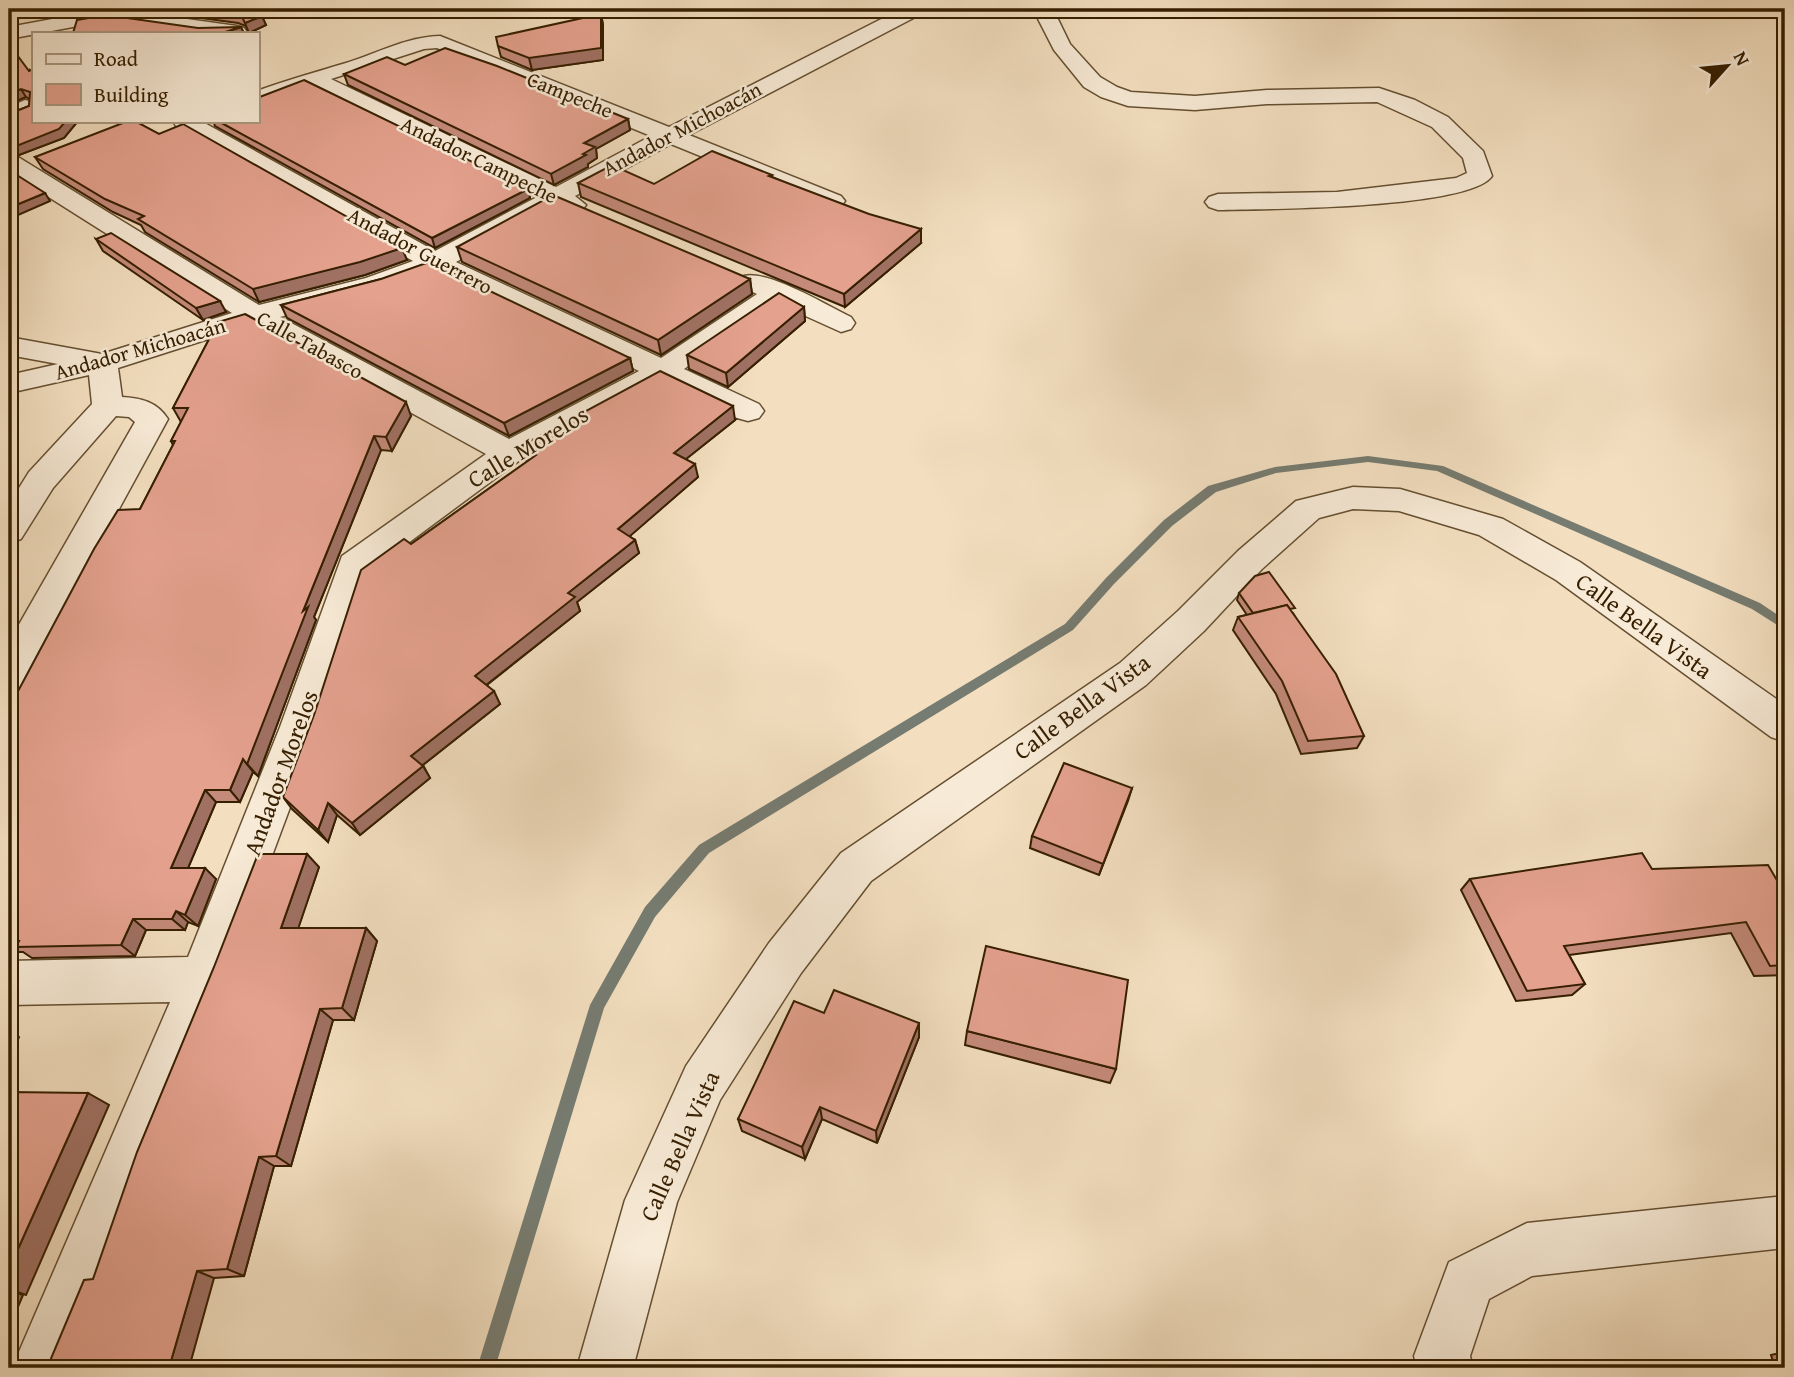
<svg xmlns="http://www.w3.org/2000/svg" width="1794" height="1377" viewBox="0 0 1794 1377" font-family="'Gentium Book Plus',serif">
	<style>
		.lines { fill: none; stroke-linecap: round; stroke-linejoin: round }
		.stream { fill: #767c71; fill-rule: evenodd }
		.street-casing { stroke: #654f30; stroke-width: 3 }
		.street { fill: #f7ead6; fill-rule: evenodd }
		.wall { fill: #c48a7a; stroke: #361f00; stroke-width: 2 }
		.shaded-wall { fill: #a07163; stroke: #361f00; stroke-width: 2 }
		.building { fill: #e4a18e; stroke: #361f00; stroke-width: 2 }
		.labels { text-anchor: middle; stroke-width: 5; stroke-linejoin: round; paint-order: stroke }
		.far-street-label { font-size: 21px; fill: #361f00; stroke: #f7ead6 }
		.street-label { font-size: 24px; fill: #361f00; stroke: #f7ead6 }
	</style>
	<rect width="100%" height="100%" fill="#f3dfc0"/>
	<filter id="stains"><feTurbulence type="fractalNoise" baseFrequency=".00286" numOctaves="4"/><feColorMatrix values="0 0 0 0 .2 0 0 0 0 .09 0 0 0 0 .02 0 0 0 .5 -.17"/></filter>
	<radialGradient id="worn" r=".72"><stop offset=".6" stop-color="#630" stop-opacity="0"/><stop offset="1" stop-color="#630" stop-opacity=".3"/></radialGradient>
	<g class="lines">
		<!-- stream -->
		<path class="stream" d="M1368,456L1443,466L1760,603L1785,620V630L1752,609L1437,471L1368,462L1276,473L1216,492L1172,526L1114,584L1073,630L709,853L655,917L604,1008L495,1368H477L590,1005L645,907L699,845L1065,624L1106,578L1164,520L1208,486L1275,467Z"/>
		<!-- street casing -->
		<g class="street-casing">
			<g id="street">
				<path d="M106,9H147L144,13L237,26L244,28L247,32L202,33L110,20L9,39V27Z"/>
				<path d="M901,9H926L923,13L689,135L841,196L845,201L841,206L832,209L823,206L671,144L575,196L586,205L582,210L573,213L557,207L456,262L661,358L757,294L744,288L740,282L744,276C769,270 826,305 851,317L855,323L851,329L841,332L779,304L684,369L759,404L764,411L759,418L748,421L737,418L663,382L520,460L369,572L320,727L226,979L68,1368H12L170,1002L9,1005V961L188,957L280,727L342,556L486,454L252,325L118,368L122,397C141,398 157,402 168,419L22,687L9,691V642L135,422L129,417L116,416L53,488L21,539L9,543V504L29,472L92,404L89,375L9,393V375L58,364L9,355V337L102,354L232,313L9,172V155L18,157L259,305L366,278L413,261L176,126L173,121H201L435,251L537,197L310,86L257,106V91C287,80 316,72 346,63C378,53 406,37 440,36L669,127ZM437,48L651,136L556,187L331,79L424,49ZM434,272L639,371L509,439L280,317L386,290Z"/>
				<path d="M1033,9H1053L1070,44L1100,77L1117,87L1131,92L1195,96L1267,90L1379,88L1415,100L1448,117L1483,151L1492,176C1470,209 1263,209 1218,210L1209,207L1205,202L1209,197L1218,194L1337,192L1456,178L1467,173L1463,158L1432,127L1377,102L1267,104L1195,110L1128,106L1101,97L1084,87L1054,50Z"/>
				<path d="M25,100L33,102V112L9,123V107Z"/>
				<path d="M1353,487L1400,489L1503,519L1580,562L1785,705V742L1771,737L1556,580L1479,535L1399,511L1353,509L1319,518L1262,569L1204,631L1146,685L871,881L801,973L720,1100L677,1202L633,1368H577L625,1200L686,1066L769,943L841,853L1120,663L1178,611L1238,551L1296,501Z"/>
				<path d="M1785,1196V1248L1532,1276L1489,1299L1470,1356L1473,1368H1417L1414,1356L1449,1262L1527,1223Z"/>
			</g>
		</g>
		<!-- street -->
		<use href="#street" class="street"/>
	</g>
	<!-- wall -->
	<g class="wall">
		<path d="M155,9H258L266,25L249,33L246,26L238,23L157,12Z"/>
		<path d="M601,14L603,25V60L532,70L501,57L498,46Z"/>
		<path d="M405,65L628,119L630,130L596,149L597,158L588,164V167L554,185L348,85L344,74Z"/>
		<path d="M29,71L33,121H78L64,138L19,155L9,153V114L29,106L30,99L26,97L9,104Z"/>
		<path d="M213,121H257L528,189L530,198L435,248L215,126Z"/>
		<path d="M159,134L407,260L365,275L259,302L145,232L141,225L113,212L43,169L35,157Z"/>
		<path d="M772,175V177L921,243L845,307L581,197L578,183L654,184Z"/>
		<path d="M96,239L226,312L203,320L103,251Z"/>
		<path d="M457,247L750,279L752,294L661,355L462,262Z"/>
		<path d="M381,279L630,358L633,371L509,436L287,318L281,305Z"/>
		<path d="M804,307L805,321L728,387L689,369L687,355Z"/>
		<path d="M218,322L411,416L392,451L381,450L314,617L316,620L258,776L253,772L240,802H216L188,868L216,879L198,926L188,922L185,930H146L135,956L32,958L23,952H9V708L140,509L173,445L171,441L181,422L173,408Z"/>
		<path d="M735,420L686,459L698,477L629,536L635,540L639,553L577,602L580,611L487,685L500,704L423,765L430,778L360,835L337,815L328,842L292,809L283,797L411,544L528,461L526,460L521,446Z"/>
		<path d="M1239,593L1293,613L1364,736L1357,748L1301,754L1276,694L1233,630L1238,617L1247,615L1237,600Z"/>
		<path d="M1132,788L1099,875L1030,848L1032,836Z"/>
		<path d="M319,867L298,928H366L377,941L354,1020H333L291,1166H274L244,1276L214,1278L93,1279Z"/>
		<path d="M1652,869L1785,894V975L1754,976L1731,933L1569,955L1585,984L1572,995L1516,1001L1461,890L1470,879Z"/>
		<path d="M824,1013L919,1023V1037L877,1143L822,1119L805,1159L742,1131L738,1119Z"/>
		<path d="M967,1031L1116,1069L1110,1083L965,1045Z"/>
		<path d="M1785,1352V1368H1775L1771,1355Z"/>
	</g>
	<!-- shaded-wall -->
	<g class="shaded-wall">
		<path d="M78,9H93L79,11Z"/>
		<path d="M601,14L603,25V60L532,70L529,58Z"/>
		<path d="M262,16L266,25L249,33L245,23Z"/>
		<path d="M241,27L244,33H222Z"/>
		<path d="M21,89L26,97L9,104V94Z"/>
		<path d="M628,119L630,130L596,149L597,158L588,164V167L554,185L551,174L584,143Z"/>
		<path d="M66,121H78L64,138L19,155L14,147Z"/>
		<path d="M528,189L530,198L435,248L432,238Z"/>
		<path d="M45,193L50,201L9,219V208Z"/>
		<path d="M921,229V243L845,307L844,294Z"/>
		<path d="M402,248L407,260L365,275L259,302L253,289Z"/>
		<path d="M750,279L752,294L661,355L658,340Z"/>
		<path d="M220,301L226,312L203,320L196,308Z"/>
		<path d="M804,307L805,321L728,387L726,373Z"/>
		<path d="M630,358L633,371L509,436L504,423Z"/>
		<path d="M406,402L411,416L392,451L386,437Z"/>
		<path d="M733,406L735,420L676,467L674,453Z"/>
		<path d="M374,436L381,450L314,617L316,620L258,776L247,764L303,611Z"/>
		<path d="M695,464L698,477L622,543L618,529Z"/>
		<path d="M635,540L639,553L577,602L580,611L481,689L475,676L568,593Z"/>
		<path d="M494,691L500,704L419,768L411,756Z"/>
		<path d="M243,759L253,772L240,802L230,790Z"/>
		<path d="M423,766L430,778L360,835L352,823Z"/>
		<path d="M1132,788L1128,801L1099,875L1103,864Z"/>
		<path d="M205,790L216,802L183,880L171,868Z"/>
		<path d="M328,803L337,815L328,842L318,830Z"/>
		<path d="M307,854L319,867L294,941L281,928Z"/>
		<path d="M205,868L216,879L198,926L185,915Z"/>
		<path d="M176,911L188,922L185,930L172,919Z"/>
		<path d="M133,919L146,930L135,956L121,945Z"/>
		<path d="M366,928L377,941L354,1020L342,1008Z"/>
		<path d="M320,1009L333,1020L291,1166L276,1156Z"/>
		<path d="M919,1023V1037L877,1143L876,1131Z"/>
		<path d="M9,1030L19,1037L9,1059Z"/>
		<path d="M88,1093L109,1105L26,1295L9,1289V1269Z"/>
		<path d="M820,1107L822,1119L805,1159L802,1147Z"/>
		<path d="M259,1157L274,1166L244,1276L227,1269Z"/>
		<path d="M197,1271L214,1278L189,1368H169Z"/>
		<path d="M9,1290L23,1295L9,1328Z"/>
	</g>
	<!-- building -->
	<g class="building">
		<path d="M196,9H258L262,16L245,23L242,17L234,14Z"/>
		<path d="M601,14V48L529,58L498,46L496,37Z"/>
		<path d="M106,15L198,28L241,27L222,33H73L77,20Z"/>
		<path d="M9,44L29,71L33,69V121H66L59,129L14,147L9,146V114L29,106L30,92L21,89L9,94Z"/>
		<path d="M445,48L497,66L628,119L584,143L595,147L583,154L586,155L551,174L344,74L387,57L405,65Z"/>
		<path d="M304,80L528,189L432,238L218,121H257V98Z"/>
		<path d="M128,121H135L159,134L183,124L402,248L360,262L253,289L138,219L144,216L105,199L35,157Z"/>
		<path d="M712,151L772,175L769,176L869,214L921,229L844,294L578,183L612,165L654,184Z"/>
		<path d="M9,170L45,193L9,208Z"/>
		<path d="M553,195L750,279L658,340L457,247Z"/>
		<path d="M111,233L220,301L196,308L96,239Z"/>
		<path d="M429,262L630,358L504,423L281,305L381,279Z"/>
		<path d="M779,293L804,307L726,373L687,355Z"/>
		<path d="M245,314L406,402L386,437L374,436L303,611L308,607L247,764L243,759L230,790H205L171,868H205L185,915L176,911L172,919H133L121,945L16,947L19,941H9V708L94,549L118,510L140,509L175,441H171L188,408H173L218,322Z"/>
		<path d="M660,371L733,406L674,453L695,464L618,529L635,540L568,593L575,597L475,676L494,691L411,756L423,766L352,823L328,803L318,830L283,797L314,715L361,570L404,539L411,544L536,455L521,446Z"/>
		<path d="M1269,572L1295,608L1290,609L1287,605L1253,613L1239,593L1255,576Z"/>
		<path d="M1287,605L1336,674L1364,736L1308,741L1282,681L1238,617Z"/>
		<path d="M1064,763L1132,788L1103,864L1032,836Z"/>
		<path d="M1642,853L1652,869L1768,865L1785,894V965L1770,966L1746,922L1564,946L1585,984L1527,991L1470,879Z"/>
		<path d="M258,854H307L281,928H366L342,1008L320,1009L276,1156L259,1157L227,1269L197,1271L169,1368H47L84,1280L93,1279L137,1152L214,967Z"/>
		<path d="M986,946L1128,980L1116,1069L967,1031Z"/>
		<path d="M834,990L919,1023L876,1131L820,1107L802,1147L738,1119L794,1001L824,1013Z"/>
		<path d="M9,1092L88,1093L9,1269Z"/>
	</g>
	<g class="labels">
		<!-- far-street labels -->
		<g class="far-street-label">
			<text transform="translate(570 95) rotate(22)" y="7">Campeche</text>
			<text transform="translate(682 129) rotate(-28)" y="7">Andador Michoacán</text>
			<text transform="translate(479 160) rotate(26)" y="7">Andador Campeche</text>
			<text transform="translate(420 251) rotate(28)" y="7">Andador Guerrero</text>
			<text transform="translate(310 345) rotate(29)" y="7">Calle Tabasco</text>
			<text transform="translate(140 349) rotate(-16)" y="7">Andador Michoacán</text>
		</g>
		<!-- street labels -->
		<g class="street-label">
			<text transform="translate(528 447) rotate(-31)" y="8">Calle Morelos</text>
			<text transform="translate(1644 626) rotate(36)" y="8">Calle Bella Vista</text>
			<text transform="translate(1082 707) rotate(-36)" y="8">Calle Bella Vista</text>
			<text transform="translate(281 773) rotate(-70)" y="8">Andador Morelos</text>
			<text transform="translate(680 1146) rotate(-66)" y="8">Calle Bella Vista</text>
		</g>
	</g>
	<!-- margin -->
	<rect width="1794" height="1377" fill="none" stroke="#f3dfc0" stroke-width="35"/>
	<rect x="10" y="10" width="1773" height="1356" fill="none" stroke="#361f00" stroke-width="3.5"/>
	<rect x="18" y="18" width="1759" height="1342" fill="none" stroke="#361f00" stroke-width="2"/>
	<!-- legend -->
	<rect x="32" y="32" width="228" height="91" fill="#f7ead6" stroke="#aa9980" stroke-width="2"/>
	<rect x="46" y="54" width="35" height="10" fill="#f7ead6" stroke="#aa9980" stroke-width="2"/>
	<text x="94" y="66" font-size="21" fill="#361f00">Road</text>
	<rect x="46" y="84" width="35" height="21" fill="#e4a18e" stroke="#aa9980" stroke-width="2"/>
	<text x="94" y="102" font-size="21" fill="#361f00">Building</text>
	<!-- north arrow -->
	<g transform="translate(1727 66) rotate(63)" stroke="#f7ead6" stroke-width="5" paint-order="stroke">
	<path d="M0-5L12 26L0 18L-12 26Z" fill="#361f00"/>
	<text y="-10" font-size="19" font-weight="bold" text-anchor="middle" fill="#361f00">N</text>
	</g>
	<rect width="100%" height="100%" filter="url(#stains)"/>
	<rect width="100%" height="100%" fill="url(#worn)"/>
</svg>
